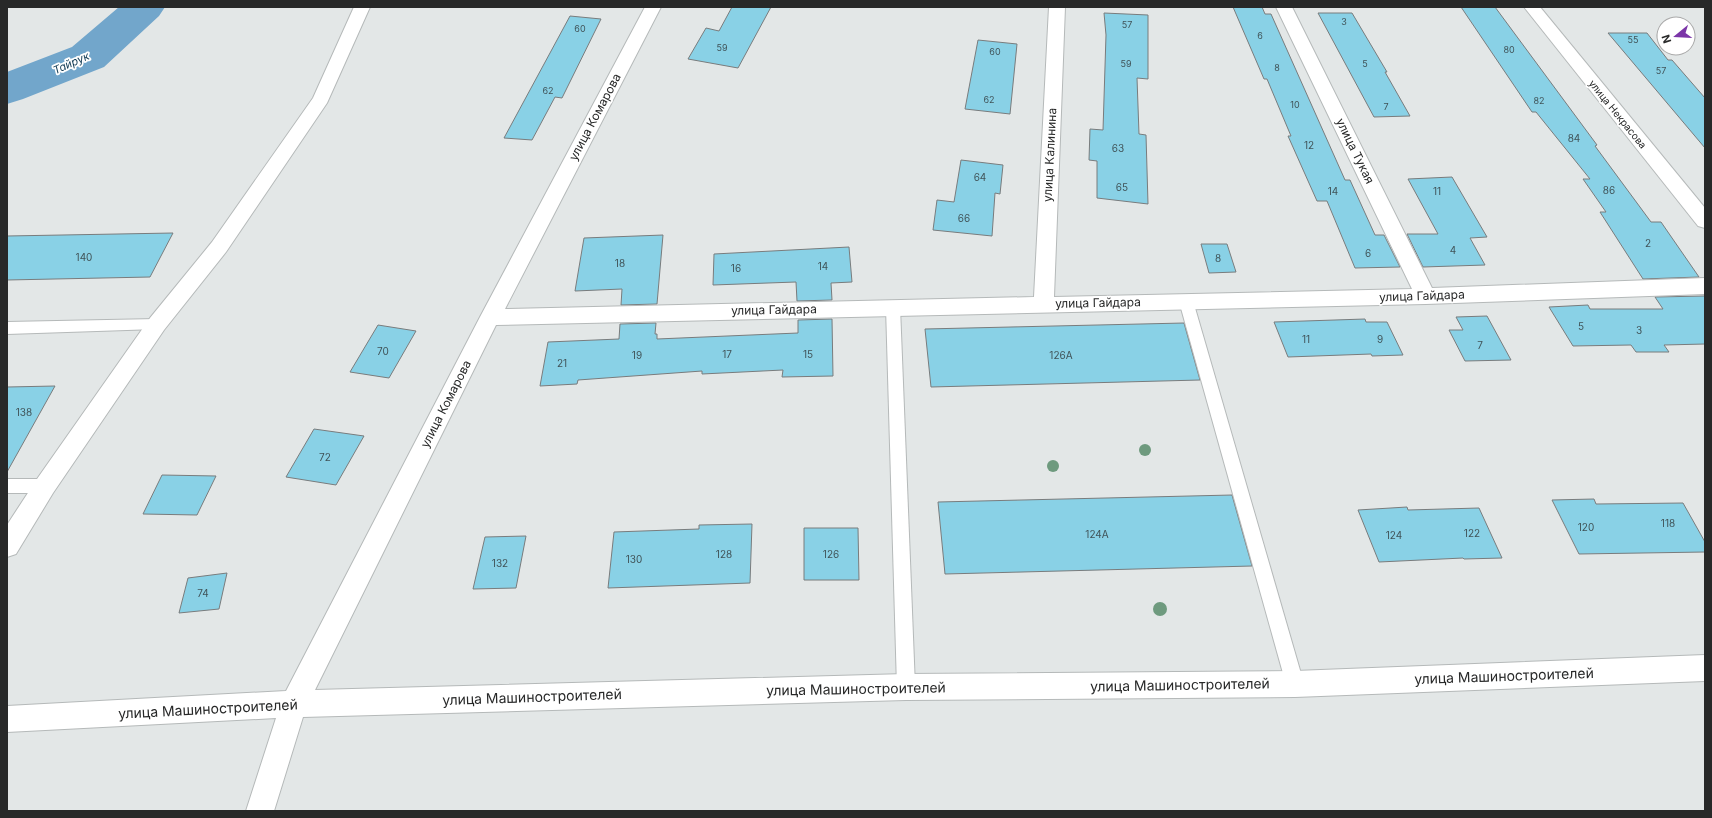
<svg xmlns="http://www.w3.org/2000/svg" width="1712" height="818" viewBox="0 0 1712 818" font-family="Inter,sans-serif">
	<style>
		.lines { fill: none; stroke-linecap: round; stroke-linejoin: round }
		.river { fill: #72a6cb; fill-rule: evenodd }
		.building { fill: #89d1e6; stroke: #797c7d }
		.service-casing { stroke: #b5b9b9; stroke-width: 2 }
		.minor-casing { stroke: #b5b9b9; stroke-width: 2 }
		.service { fill: #fff; fill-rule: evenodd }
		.minor { fill: #fff; fill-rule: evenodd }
		.tree { fill: #6e9a7e }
		.labels { text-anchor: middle; stroke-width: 3.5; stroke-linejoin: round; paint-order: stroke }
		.far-number-label { font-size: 9px; fill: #405358 }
		.far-street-label { font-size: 10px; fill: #282929; stroke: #fff }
		.number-label { font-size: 10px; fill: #405358 }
		.far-water-label { font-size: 11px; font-style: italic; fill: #0f3953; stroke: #fff }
		.street-label { font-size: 12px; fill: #282929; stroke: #fff }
		.near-street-label { font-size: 14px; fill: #282929; stroke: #fff }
	</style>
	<rect width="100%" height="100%" fill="#e3e7e7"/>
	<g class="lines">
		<!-- river -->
		<path class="river" d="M119,7H165L159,16L104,67L23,99L7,104V72L72,47Z"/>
	</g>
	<!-- building -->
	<g class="building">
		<path d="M732,7H771L738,68L688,59L706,28L719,31Z"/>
		<path d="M1233,7H1262L1265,14H1271L1345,180H1350L1375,235H1384L1400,267L1355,268L1327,201H1317L1288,136H1291L1267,79H1264Z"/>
		<path d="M1461,7H1495L1597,145L1595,146L1651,222H1661L1699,277L1643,279L1600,212H1606L1583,179H1590L1536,112H1532Z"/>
		<path d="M1104,13L1148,15V79L1137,78L1139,134L1146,135L1148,204L1097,198V161L1089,160L1090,129L1103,130L1106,35Z"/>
		<path d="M1318,13H1352L1387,72H1385L1410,116L1374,117Z"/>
		<path d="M570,16L601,19L562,98L555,97L532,140L504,138Z"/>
		<path d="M1608,33H1647L1668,60H1672L1705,98V148Z"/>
		<path d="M978,40L1017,44L1010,114L965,109Z"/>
		<path d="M961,160L1003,165L1000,194L995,193L992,236L933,230L937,200L954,202Z"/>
		<path d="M1452,177L1487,237L1470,238L1485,265L1423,267L1407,234H1438L1408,179Z"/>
		<path d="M173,233L150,277L7,280V236Z"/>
		<path d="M663,235L657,304L621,305L622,289L575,291L584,238Z"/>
		<path d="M1201,244H1227L1236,272L1209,273Z"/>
		<path d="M849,247L852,282L831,283L832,300L797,301L796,282L713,285L714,254Z"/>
		<path d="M1705,296V344L1664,345L1669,352H1636L1631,345L1573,346L1549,307L1588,305L1590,309H1663L1655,297Z"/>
		<path d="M1487,316L1511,360L1465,361L1449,330H1463L1456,317Z"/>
		<path d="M832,319L833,376L782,377L783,370L702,374V371L578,380L577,384L540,386L548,342L619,339L620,324L656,323L655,334H657V339L798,333V320Z"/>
		<path d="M1365,319L1366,322H1387L1403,355L1372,356L1371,354L1288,357L1274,322Z"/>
		<path d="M1184,323L1200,380L931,387L925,329Z"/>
		<path d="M378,325L416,331L389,378L350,372Z"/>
		<path d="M55,386L7,472V387Z"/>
		<path d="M314,429L364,436L336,485L286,477Z"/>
		<path d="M162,475L216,476L197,515L143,514Z"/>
		<path d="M1232,495L1252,566L945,574L938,502Z"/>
		<path d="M1594,499L1596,504L1683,503L1705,542V552L1579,554L1552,500Z"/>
		<path d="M1407,507L1408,510L1479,508L1502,558L1464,559L1463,558L1379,562L1358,510Z"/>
		<path d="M752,524L750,583L608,588L614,532L699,529V525Z"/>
		<path d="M804,528H858L859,580H804Z"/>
		<path d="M526,536L516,588L473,589L485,537Z"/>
		<path d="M227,573L219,609L179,613L188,578Z"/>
	</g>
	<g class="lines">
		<!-- service casing -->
		<g class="service-casing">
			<g id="service">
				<path d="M1186,296L1191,297L1193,301L1304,684L1301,690L1295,693L1289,690L1286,684L1179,301L1181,297Z"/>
				<path d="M893,302L898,303L900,307L915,687L912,693L906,696L900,693L897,687L886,307L888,303Z"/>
				<path d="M157,319L162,320L164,324L162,328L157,329L7,334V322Z"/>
				<path d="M7,479H45L51,481L53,486L51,491L45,493H7Z"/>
			</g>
		</g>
		<!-- minor casing -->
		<g class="minor-casing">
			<g id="minor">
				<path d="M354,7H370L327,103L226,252L164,330L53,493L16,554L7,557V525L37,479L150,318L212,242L313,98Z"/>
				<path d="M645,7H661L505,309L1034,297L1049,7H1065L1054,297L1412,289L1276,7H1292L1432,288L1705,278V294L1426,304L496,325L315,690L906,674L1295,671L1705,655V681L1295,697L906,700L303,717L274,811H246L276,718L7,732V706L286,691L480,317Z"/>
				<path d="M1524,7H1540L1705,208V228L1698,226Z"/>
			</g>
		</g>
		<!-- service -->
		<use href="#service" class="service"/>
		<!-- minor -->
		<use href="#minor" class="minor"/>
	</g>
	<!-- trees -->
	<g class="tree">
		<circle cx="1145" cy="450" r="6"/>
		<circle cx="1053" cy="466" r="6"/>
		<circle cx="1160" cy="609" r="7"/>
	</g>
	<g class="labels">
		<!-- far-number labels -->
		<g class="far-number-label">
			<text x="1344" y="25">3</text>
			<text x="1127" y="28">57</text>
			<text x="580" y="32">60</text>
			<text x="1260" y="39">6</text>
			<text x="1633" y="43">55</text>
			<text x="722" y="51">59</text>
			<text x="1509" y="53">80</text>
			<text x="995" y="55">60</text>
			<text x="1126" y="67">59</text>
			<text x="1365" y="67">5</text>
			<text x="1277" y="71">8</text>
			<text x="1661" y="74">57</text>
			<text x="548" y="94">62</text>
			<text x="989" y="103">62</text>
			<text x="1539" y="104">82</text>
			<text x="1295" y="108">10</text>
			<text x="1386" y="110">7</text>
		</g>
		<!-- far-street labels -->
		<g class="far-street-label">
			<text transform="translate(1618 114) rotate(51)" y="4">улица Некрасова</text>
		</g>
		<!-- number labels -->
		<g class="number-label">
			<text x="1574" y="142">84</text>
			<text x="1309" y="149">12</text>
			<text x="1118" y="152">63</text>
			<text x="980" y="181">64</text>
			<text x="1122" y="191">65</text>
			<text x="1609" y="194">86</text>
			<text x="1333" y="195">14</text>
			<text x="1437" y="195">11</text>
			<text x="964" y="222">66</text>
			<text x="1648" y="247">2</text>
			<text x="1453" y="254">4</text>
			<text x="1368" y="257">6</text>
			<text x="84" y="261">140</text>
			<text x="1218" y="262">8</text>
			<text x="620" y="267">18</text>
			<text x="823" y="270">14</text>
			<text x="736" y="272">16</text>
			<text x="1581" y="330">5</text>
			<text x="1639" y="334">3</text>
			<text x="1306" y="343">11</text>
			<text x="1380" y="343">9</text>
			<text x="1480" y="349">7</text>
			<text x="383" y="355">70</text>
			<text x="727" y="358">17</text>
			<text x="808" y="358">15</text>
			<text x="637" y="359">19</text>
			<text x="1061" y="359">126А</text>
			<text x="562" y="367">21</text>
			<text x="24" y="416">138</text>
			<text x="325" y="461">72</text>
			<text x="1668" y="527">118</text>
			<text x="1586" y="531">120</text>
			<text x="1472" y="537">122</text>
			<text x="1097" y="538">124А</text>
			<text x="1394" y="539">124</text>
			<text x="724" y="558">128</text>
			<text x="831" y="558">126</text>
			<text x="634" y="563">130</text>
			<text x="500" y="567">132</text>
			<text x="203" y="597">74</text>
		</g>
		<!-- far-water labels -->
		<g class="far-water-label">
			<text transform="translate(71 63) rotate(-24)" y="4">Тайрук</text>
		</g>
		<!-- street labels -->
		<g class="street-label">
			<text transform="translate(595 117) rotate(-62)" y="4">улица Комарова</text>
			<text transform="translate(1355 151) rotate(64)" y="4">улица Тукая</text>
			<text transform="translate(1050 155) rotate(-87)" y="4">улица Калинина</text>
			<text transform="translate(1422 296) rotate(-2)" y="4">улица Гайдара</text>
			<text transform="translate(1098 303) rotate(-1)" y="4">улица Гайдара</text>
			<text transform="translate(774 310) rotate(-1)" y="4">улица Гайдара</text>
			<text transform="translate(446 404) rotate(-63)" y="4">улица Комарова</text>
		</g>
		<!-- near-street labels -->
		<g class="near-street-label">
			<text transform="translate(1504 676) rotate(-2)" y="5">улица Машиностроителей</text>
			<text transform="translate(1180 685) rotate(-1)" y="5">улица Машиностроителей</text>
			<text transform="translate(856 689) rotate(-1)" y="5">улица Машиностроителей</text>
			<text transform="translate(532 697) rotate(-2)" y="5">улица Машиностроителей</text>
			<text transform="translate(208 709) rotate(-3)" y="5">улица Машиностроителей</text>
		</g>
	</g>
	<!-- border -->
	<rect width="1712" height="818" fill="none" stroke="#282929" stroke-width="16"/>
	<!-- north arrow -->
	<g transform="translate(1676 36) rotate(252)"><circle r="19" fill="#ffffff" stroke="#a9a9a9"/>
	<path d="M0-3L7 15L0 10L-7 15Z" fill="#7b35a8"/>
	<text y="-6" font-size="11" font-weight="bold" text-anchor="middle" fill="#282929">N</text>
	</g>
</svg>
